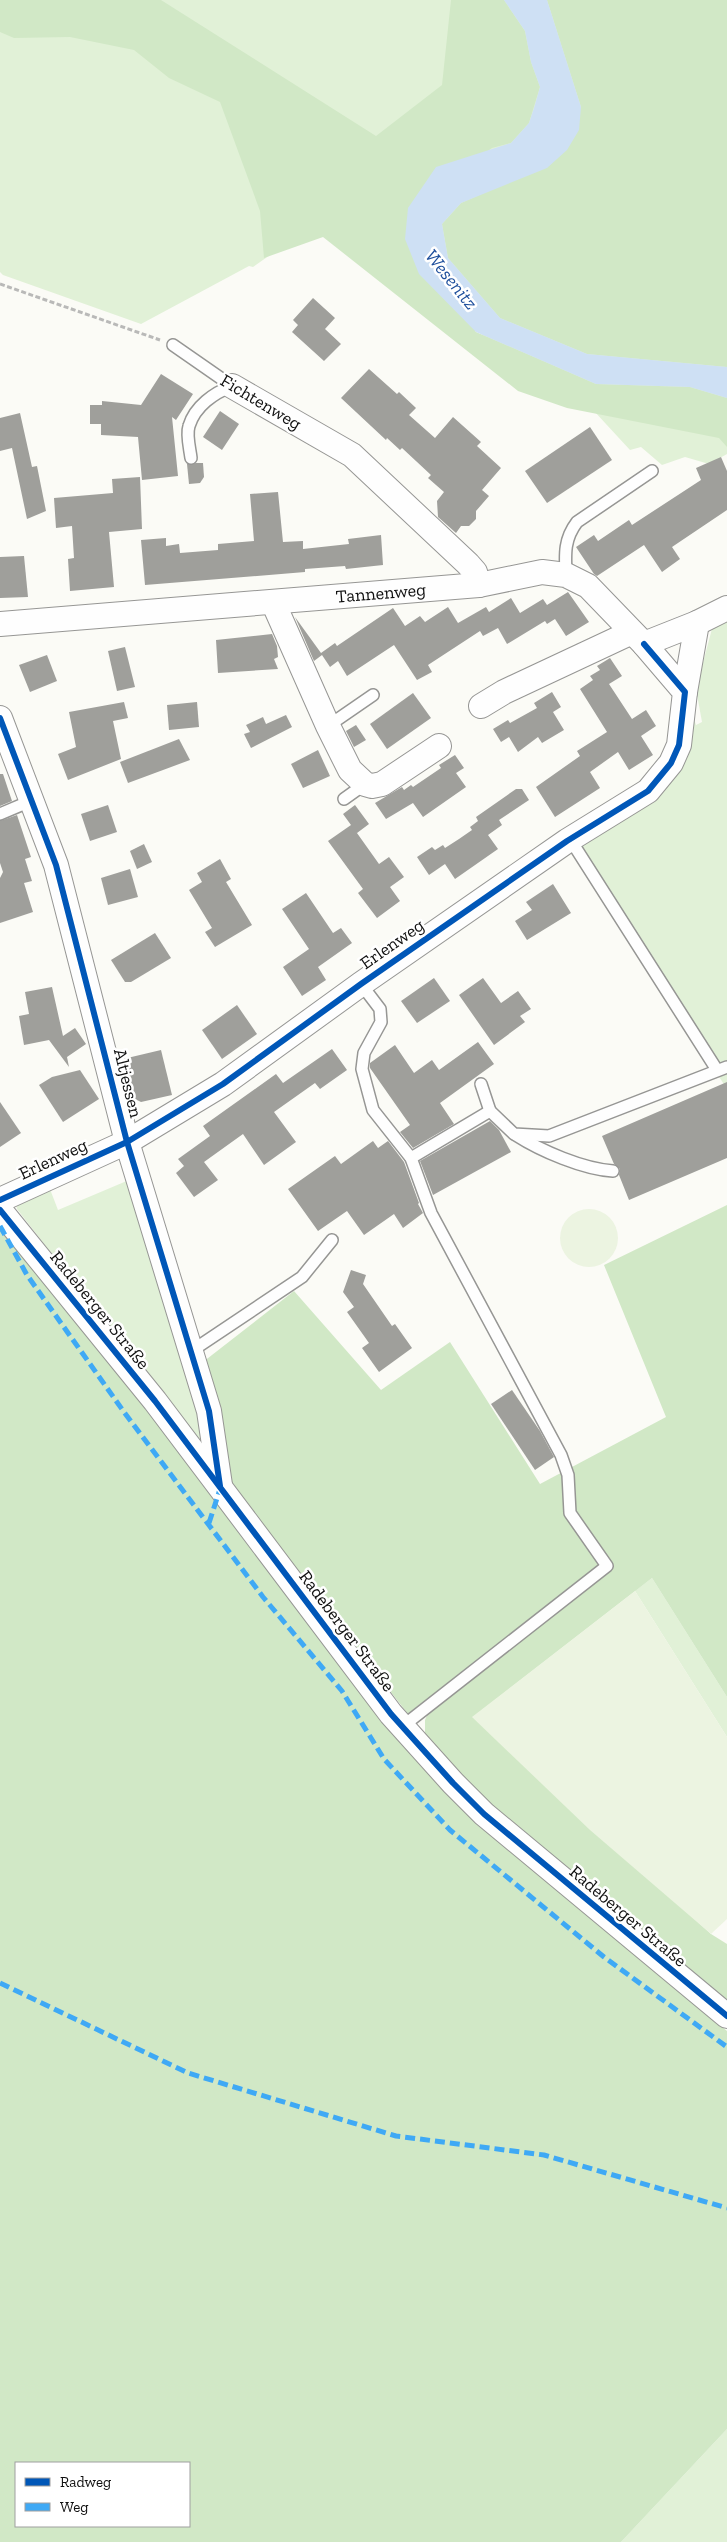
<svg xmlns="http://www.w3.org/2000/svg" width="727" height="2542" viewBox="0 0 727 2542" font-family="'Zilla Slab',serif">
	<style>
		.green { fill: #e1f1d7 }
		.forest { fill: #d1e8c6; fill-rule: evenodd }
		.pitch { fill: #ecf4e1 }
		.water { fill: #cee0f4 }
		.building { fill: #9f9f9b }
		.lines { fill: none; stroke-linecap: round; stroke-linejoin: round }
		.lane-casing { stroke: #969694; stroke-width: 14 }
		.street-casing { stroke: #969694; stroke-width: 26 }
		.path { stroke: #b9b9b8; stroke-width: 3; stroke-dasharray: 5 2.5; stroke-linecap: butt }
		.lane { stroke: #fefefe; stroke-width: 11 }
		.street { stroke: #fefefe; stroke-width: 24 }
		.quiet { stroke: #3fa9f5; stroke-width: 5; stroke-dasharray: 10 5; stroke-linecap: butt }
		.cycleway-casing { stroke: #fff; stroke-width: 9 }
		.cycleway { stroke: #0057b8; stroke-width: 6 }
		.labels { text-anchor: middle; stroke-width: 5; stroke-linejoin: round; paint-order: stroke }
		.street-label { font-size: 18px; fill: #101010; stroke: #fff }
		.water-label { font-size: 19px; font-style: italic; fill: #1e4f9c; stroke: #fff }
	</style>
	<rect width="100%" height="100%" fill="#fbfbf6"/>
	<!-- green -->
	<g class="green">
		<path d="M0,0H727V454L709,464L685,457L662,465L641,447L630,450L594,411L317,222L253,267L249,266L141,324L3,275L0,272Z"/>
		<path d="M727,617V1089L573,852L661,779L685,692L696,725L702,722L696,689L713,625Z"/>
		<path d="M129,1180L206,1438L201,1446L17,1209L15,1200L48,1184L58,1210Z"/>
		<path d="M652,1578L727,1697V1737L635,1591Z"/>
		<path d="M727,2429V2542H621Z"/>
	</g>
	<!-- forest -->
	<g class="forest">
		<path d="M0,0H161L376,136L442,85L451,0H504L525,31L531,62L540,87L529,123L511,143L492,148L408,208L476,332L596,384L690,387L727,398V447L719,438L567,408L518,391L323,237L264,258L260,211L220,102L169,78L134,50L70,37L14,38L0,32Z"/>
		<path d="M547,0H727V367L587,354L500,318L448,258L442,224L461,203L511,181L581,107Z"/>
		<path d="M727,1205V1697L652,1578L473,1717L711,1934L727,1944V2004L494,1810L425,1734V1720L429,1711L420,1704L408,1714L229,1485L203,1362L294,1291L381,1390L450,1342L540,1484L666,1417L604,1265Z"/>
		<path d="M0,1231L7,1235L38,1269L445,1791L476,1823L727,2031V2429L621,2542H0ZM16,2463H189V2526H16Z"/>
	</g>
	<!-- pitch -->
	<g class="pitch">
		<circle cx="589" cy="1238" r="29"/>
		<path d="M635,1591L727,1737V1919L711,1934L590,1830L472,1717Z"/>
	</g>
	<!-- water -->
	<path class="water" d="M504,0H547L581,107L579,130L567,150L547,168L461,203L442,224L448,258L500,318L587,354L727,367V398L690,387L596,384L476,332L419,274L405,239L408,208L436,167L511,143L529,123L534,108L540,87L531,62L525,31Z"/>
	<!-- building -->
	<g class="building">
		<path d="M313,298L335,318L325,329L341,344L324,361L292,332L298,325L293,320Z"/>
		<path d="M369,369L397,394L399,392L416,408L409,415L435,438L453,417L481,442L477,446L501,468L482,490L489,496L476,511V519L469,526H461L456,533L438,517L437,501L444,492L428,478L431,475L402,448L400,450L387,438L386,440L341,398Z"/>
		<path d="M161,374L193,394L176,420L172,417L178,476L142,480L138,437L101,435V424H90V405H102V401L141,405Z"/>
		<path d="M220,411L239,424L222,450L203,437Z"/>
		<path d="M20,413L32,467L37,466L46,511L27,519L12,448L0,451V418Z"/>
		<path d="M590,427L612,460L547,503L525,471Z"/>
		<path d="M721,457L727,471V510L672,547L680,559L662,572L644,545L597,576L594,574L576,547L594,535L598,541L629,520L632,525L701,480L696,468Z"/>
		<path d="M196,463H203L204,477L200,483L189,484L187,464Z"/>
		<path d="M140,477L142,529L109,532L114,587L70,591L68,559L74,558L72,526L56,528L54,498L113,493L112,479Z"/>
		<path d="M278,492L283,542L303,541V549L349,544L348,539L381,535L383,565L346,569L345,566L305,569V572L145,585L141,540L166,538V546L179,544L180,553L218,550V544L254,541L250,494Z"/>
		<path d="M24,556L28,597L0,598V557Z"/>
		<path d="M568,592L589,622L566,636L555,619L547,624L545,621L507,644L498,628L483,636L480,631L428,665L432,672L417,680L394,645L347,676L338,661L330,667L322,655L314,661L295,617L321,653L335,643L337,646L393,608L405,626L420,616L425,622L448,607L458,623L486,607L489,612L511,598L520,613L543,599L547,605Z"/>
		<path d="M272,634L277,646L278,657L274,659L278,669L218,673L216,640Z"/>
		<path d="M125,647L135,687L117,691L108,651Z"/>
		<path d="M47,655L57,681L30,692L19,665Z"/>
		<path d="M610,658L622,676L609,684L632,719L646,710L656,726L641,736L653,755L629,770L618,752L590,772L600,788L555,817L536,787L580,756L577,751L607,732L580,689L593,680L590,676L600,670L597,666Z"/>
		<path d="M552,692L561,707L553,712L564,730L542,743L538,737L518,752L509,737L501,742L493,729L508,720L510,723L537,708L534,703Z"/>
		<path d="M413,693L431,718L387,749L370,724Z"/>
		<path d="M124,702L128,718L113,721L121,759L68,780L58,754L76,747L69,712Z"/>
		<path d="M197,702L199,727L169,730L167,705Z"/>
		<path d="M286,715L292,727L251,748L244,734L250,732L246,725L263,717L266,724Z"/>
		<path d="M356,725L366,740L354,747L346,731Z"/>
		<path d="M179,739L190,760L128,783L120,762Z"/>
		<path d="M318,750L330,776L303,788L291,764Z"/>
		<path d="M455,755L464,768L456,773L466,787L423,817L413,803L386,819L375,803L402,787L404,790L411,785L413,787L441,768L439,765Z"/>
		<path d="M0,774H3L12,801L0,806Z"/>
		<path d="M516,789H522L529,800L499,820L502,825L488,835L498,849L455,879L445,864L429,875L417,857L432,847L435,850L443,845L445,848L459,839L472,830L470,827L478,821L476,817Z"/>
		<path d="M108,805L117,832L90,841L81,814Z"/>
		<path d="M355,805L369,824L357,833L352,826L379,864L389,857L404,877L390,887L400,901L377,918L358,893L363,889L328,841L351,825L343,814Z"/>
		<path d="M17,815L31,857L25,859L32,881L24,883L33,912L0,923V878L3,872L0,863V821Z"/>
		<path d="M144,844L152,862L137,869L130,851Z"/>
		<path d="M220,859L231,879L226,882L252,925L215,947L205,932L212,928L189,890L202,882L197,873Z"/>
		<path d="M130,869L138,897L108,905L101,878Z"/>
		<path d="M553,884L571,913L527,940L515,921L532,910L526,902Z"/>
		<path d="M306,893L333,933L341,928L352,943L318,967L326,980L302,996L283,967L309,949L282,909Z"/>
		<path d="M155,933L171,958L131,982H125L111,960Z"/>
		<path d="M434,978L450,1001L417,1023L401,1001Z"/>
		<path d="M483,978L501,1003L518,991L531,1009L520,1016L525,1022L494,1045L459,995Z"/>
		<path d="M52,987L63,1036L75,1028L86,1044L67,1057L69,1067L49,1040L24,1045L19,1016L29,1014L25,992Z"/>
		<path d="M237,1005L257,1034L222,1059L202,1030Z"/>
		<path d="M478,1042L494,1064L440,1103L454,1124L413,1148L400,1132L410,1125L370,1068V1063L395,1045L414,1073L432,1060L439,1070Z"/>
		<path d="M332,1049L347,1070L320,1089L315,1083L274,1112L296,1142L264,1165L243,1134L204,1162L218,1180L194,1197L176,1173L184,1166L178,1159L210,1136L203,1126L276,1074L283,1083Z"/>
		<path d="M161,1050L172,1095L141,1102L133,1098L123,1059Z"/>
		<path d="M80,1070L99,1099L63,1122L39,1085L52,1077Z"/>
		<path d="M727,1082V1158L629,1200L619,1175L620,1169L614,1164L602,1136Z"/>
		<path d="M0,1102L21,1133L0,1147Z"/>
		<path d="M490,1121L499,1130L511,1152L433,1195L420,1161Z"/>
		<path d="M373,1141L378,1148L388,1141L404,1162L419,1203L418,1204L423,1213L403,1228L394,1214L364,1235L347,1211L318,1231L288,1189L335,1156L341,1164Z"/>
		<path d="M351,1270L366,1275L363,1284L392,1326L395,1324L412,1348L379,1372L362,1348L369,1343L347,1312L354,1307L343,1292Z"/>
		<path d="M512,1390L540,1431L554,1457L535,1470L491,1404Z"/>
	</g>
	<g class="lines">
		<!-- lane casing -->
		<g class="lane-casing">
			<g id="lane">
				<path d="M173,345L232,386"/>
				<path d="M191,458C190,449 186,435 189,426C195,406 214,393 232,386"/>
				<path d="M566,575C565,554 564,539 577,522L652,471"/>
				<path d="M328,726L373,695"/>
				<path d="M344,799L365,784"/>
				<path d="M0,814L33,800"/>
				<path d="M570,839L717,1070"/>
				<path d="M361,984L380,1009L381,1022L364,1053L362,1069L373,1110L411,1158L431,1213L561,1455L568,1475L570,1513L607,1566L403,1726"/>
				<path d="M481,1084L490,1111"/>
				<path d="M516,1135C541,1151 583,1169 613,1171"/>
				<path d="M411,1158L490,1111L514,1134L549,1136L727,1067"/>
				<path d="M190,1352L302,1277L332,1240"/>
			</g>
		</g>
		<!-- street casing -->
		<g class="street-casing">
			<g id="street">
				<path d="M232,386L352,455L468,564L475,572L479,585"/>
				<path d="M273,602L328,726L350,770L365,784L372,786L382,784L439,746"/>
				<path id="s1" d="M0,624L479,585L542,572L566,575L588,586L644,644L697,623L727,608"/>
				<path d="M685,692L697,623"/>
				<path d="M481,706L504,692L630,633"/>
				<path d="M0,718L56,865L127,1142L209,1411L220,1485"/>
				<path d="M0,1200L127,1142L223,1084L361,984L567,841L648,791L671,763L679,745L685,692L644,644"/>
				<path d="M0,1210L155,1401L391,1714L453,1783L484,1814L727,2016"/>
			</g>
		</g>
		<!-- path -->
		<path class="path" d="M0,284L160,340"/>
		<!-- lane -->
		<use href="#lane" class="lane"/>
		<!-- street -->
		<use href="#street" class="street"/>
		<!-- quiet -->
		<g class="quiet">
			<path d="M0,1226L27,1275L124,1412L263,1597L342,1691L384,1759L450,1830L604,1957L727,2047"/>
			<path d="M209,1523L220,1489"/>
			<path d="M0,1983L188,2073L396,2136L544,2155L727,2208"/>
		</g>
		<!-- cycleway casing -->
		<g class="cycleway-casing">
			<g id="cycleway">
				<path d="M0,718L56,865L127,1142L209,1411L220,1486"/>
				<path d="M0,1200L127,1142L223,1084L361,984L567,841L648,791L671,763L679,745L685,692L644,644"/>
				<path d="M0,1210L155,1401L391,1714L453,1783L484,1814L727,2016"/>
			</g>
		</g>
		<!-- cycleway -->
		<use href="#cycleway" class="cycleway"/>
	</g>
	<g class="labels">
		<!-- street labels -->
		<g class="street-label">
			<text transform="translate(261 402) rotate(31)" y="6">Fichtenweg</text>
			<text dy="6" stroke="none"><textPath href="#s1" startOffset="382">Tannenweg</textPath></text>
			<text transform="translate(392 944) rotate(-35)" y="6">Erlenweg</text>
			<text transform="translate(128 1083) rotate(76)" y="6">Altjessen</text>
			<text transform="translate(53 1159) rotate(-25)" y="6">Erlenweg</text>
			<text transform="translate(100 1310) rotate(51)" y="6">Radeberger Straße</text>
			<text transform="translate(347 1631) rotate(53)" y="6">Radeberger Straße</text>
			<text transform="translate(628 1916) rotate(40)" y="6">Radeberger Straße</text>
		</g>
		<!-- water labels -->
		<g class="water-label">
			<text transform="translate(452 279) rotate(51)" y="7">Wesenitz</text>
		</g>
	</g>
	<!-- legend -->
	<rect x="15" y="2462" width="175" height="65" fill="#ffffff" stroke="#9f9f9f"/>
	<rect x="25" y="2478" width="25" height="8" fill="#0057b8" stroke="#9f9f9f"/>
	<text x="60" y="2487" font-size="15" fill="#101010">Radweg</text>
	<rect x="25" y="2503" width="25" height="8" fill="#3fa9f5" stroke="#9f9f9f"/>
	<text x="60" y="2512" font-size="15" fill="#101010">Weg</text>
</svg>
